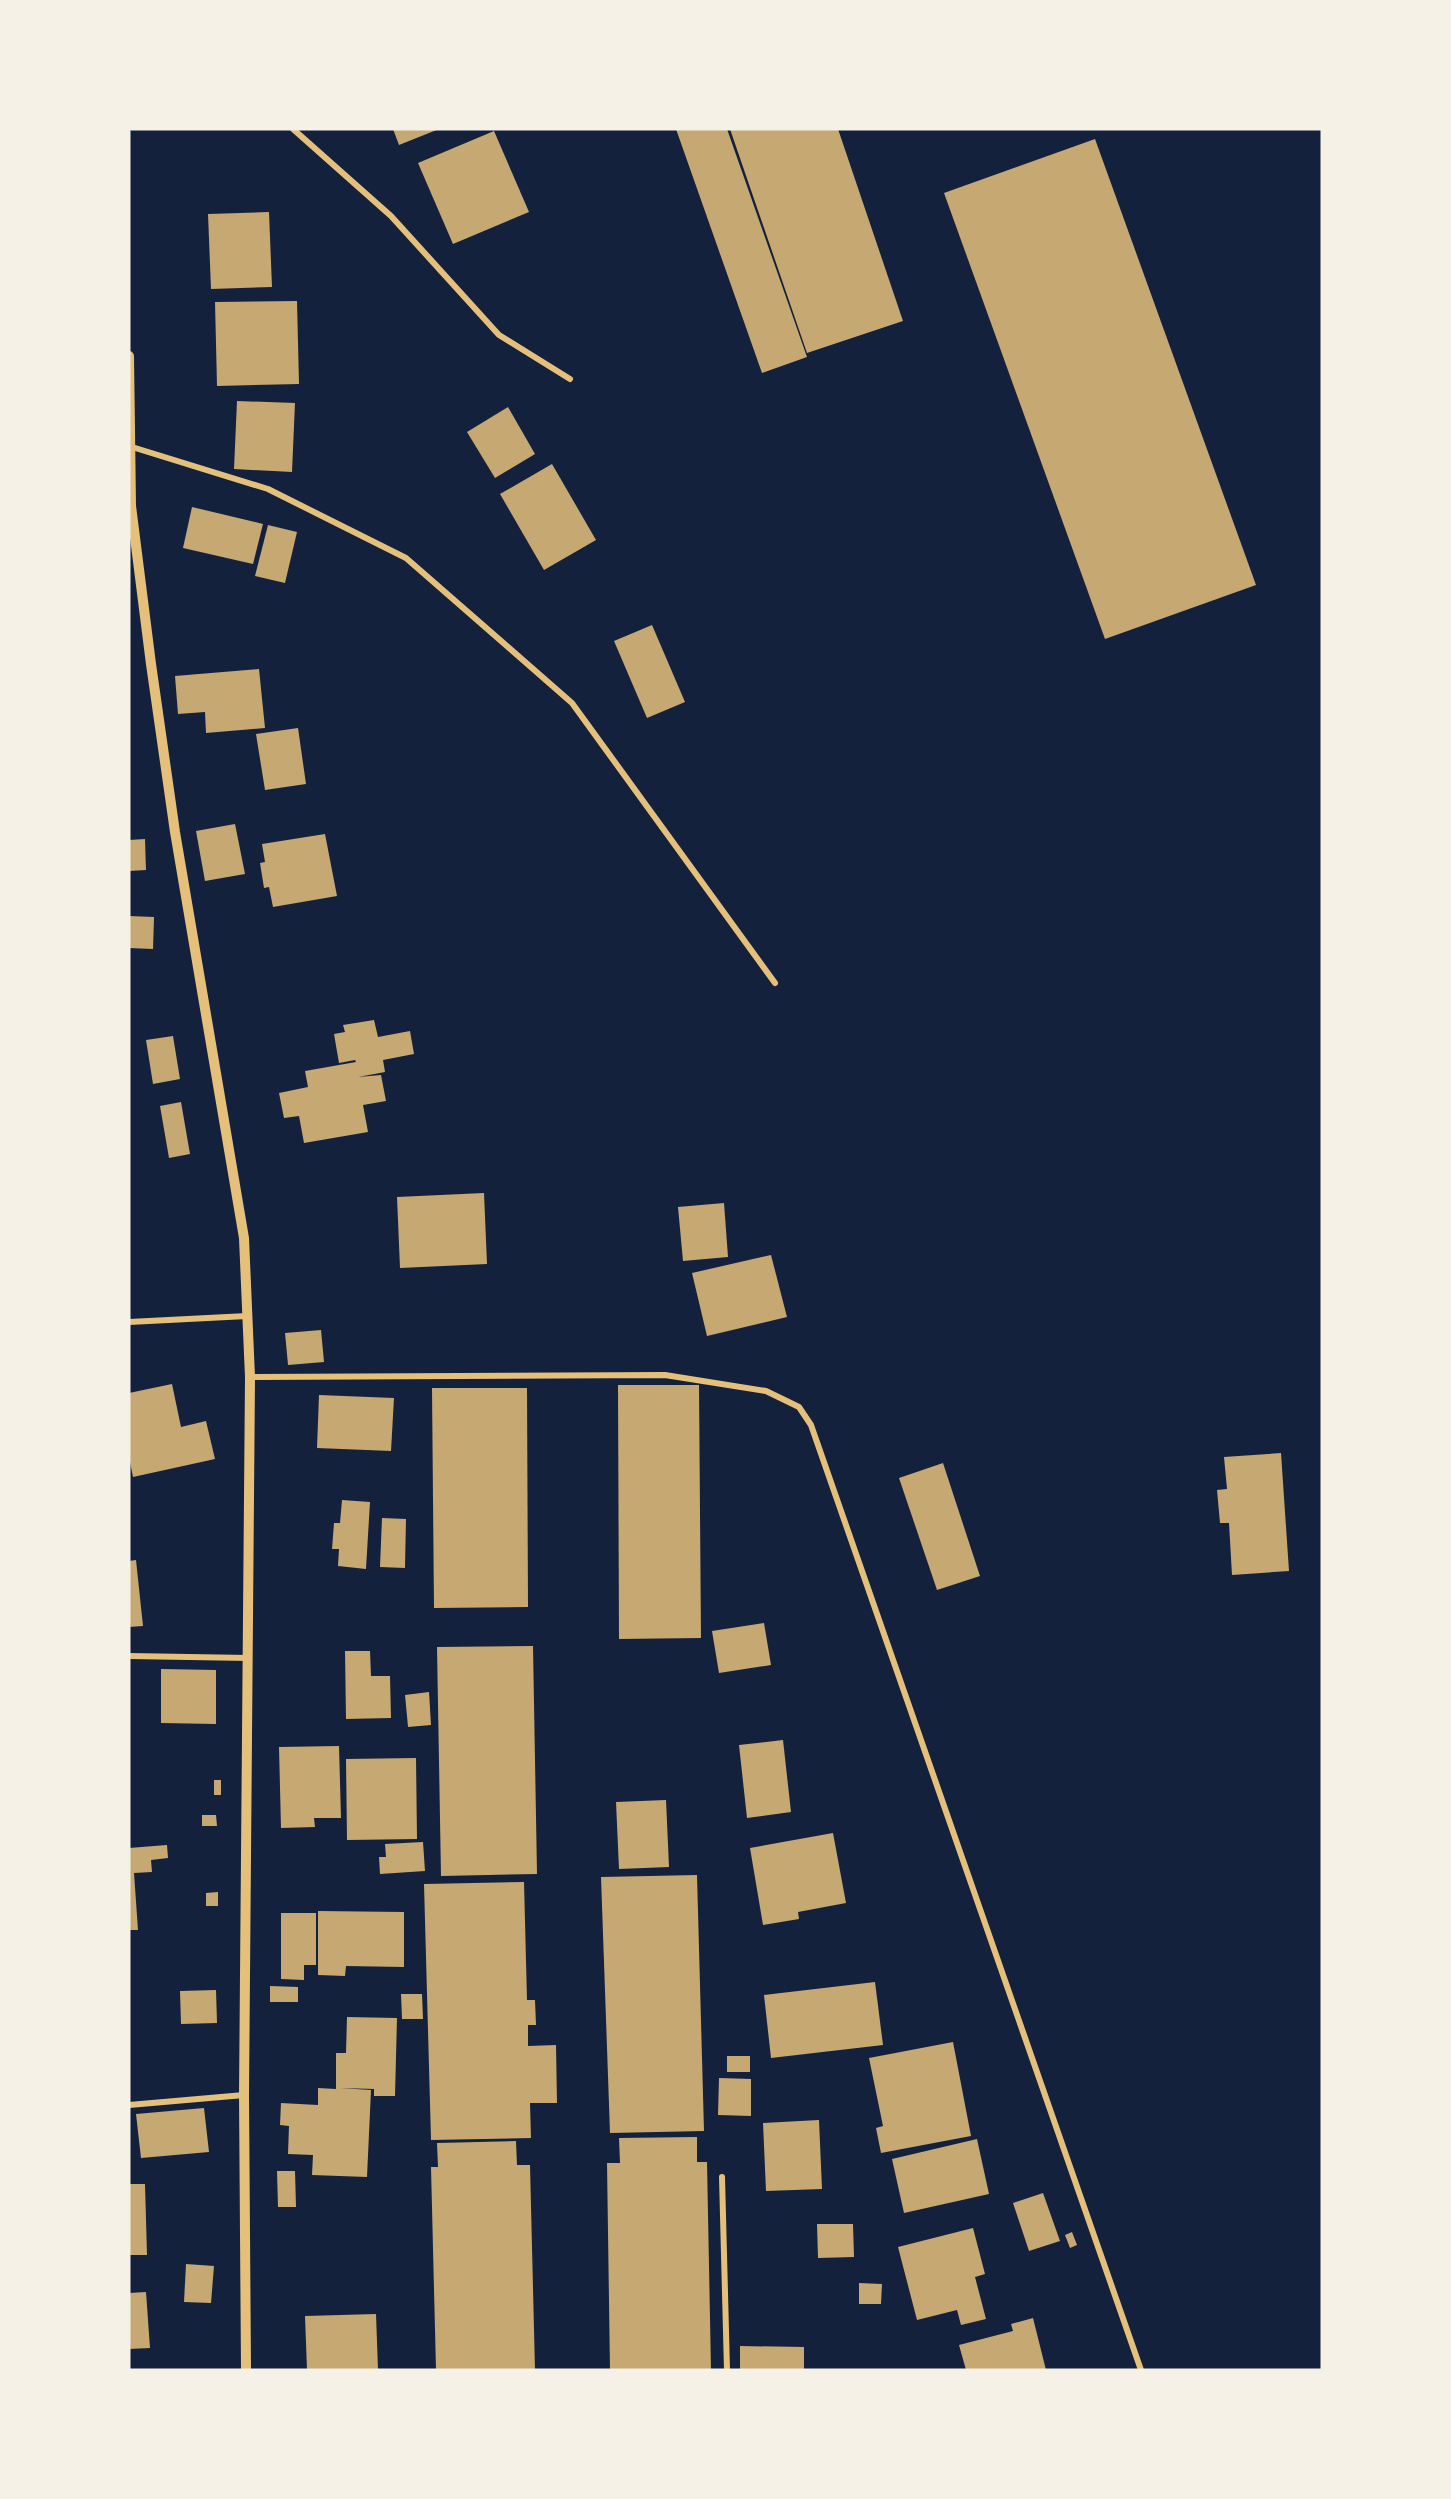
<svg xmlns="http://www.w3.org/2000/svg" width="1451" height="2499" viewBox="0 0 1451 2499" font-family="'IBM Plex Serif',serif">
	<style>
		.building { fill: #c6a872 }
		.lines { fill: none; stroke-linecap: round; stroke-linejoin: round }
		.minor { stroke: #e5c07b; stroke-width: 6 }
		.tertiary { stroke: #e5c07b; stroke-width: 10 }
	</style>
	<rect width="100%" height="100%" fill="#14213d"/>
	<!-- building -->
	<g class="building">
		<path d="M393,129H439L399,145Z"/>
		<path d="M676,129H727L807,357L762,373Z"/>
		<path d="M730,129H838L903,321L807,353Z"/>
		<path d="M494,131L529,212L453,244L418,163Z"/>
		<path d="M1095,139L1256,585L1105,639L944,193Z"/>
		<path d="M269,212L272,287L211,289L208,214Z"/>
		<path d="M297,301L299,384L217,386L215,302Z"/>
		<path d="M237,401L295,403L292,472L234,469Z"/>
		<path d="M508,407L535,454L495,478L467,432Z"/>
		<path d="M552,464L596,540L544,570L500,494Z"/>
		<path d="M192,507L263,524L253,564L183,548Z"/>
		<path d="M268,525L297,532L285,583L255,576Z"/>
		<path d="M652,625L685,702L647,718L614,641Z"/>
		<path d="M259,669L265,728L206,733L205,712L178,714L175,676Z"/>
		<path d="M298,728L306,784L265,790L256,734Z"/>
		<path d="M235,824L245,874L205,881L196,831Z"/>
		<path d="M325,834L337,896L273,907L269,887L264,888L260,863L265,862L262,844Z"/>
		<path d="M145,839L146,870L129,871V840Z"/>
		<path d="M129,916L154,917L153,949L129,948Z"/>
		<path d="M374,1020L378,1037L410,1031L414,1054L383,1060L385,1072L358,1077L381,1075L386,1101L363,1105L368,1132L304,1143L299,1116L284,1118L279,1093L308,1087L305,1071L356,1062L355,1060L339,1063L334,1034L345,1032L343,1025Z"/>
		<path d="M173,1036L180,1079L153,1084L146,1040Z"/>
		<path d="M181,1102L190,1154L169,1158L160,1106Z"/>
		<path d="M484,1193L487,1264L400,1268L397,1197Z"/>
		<path d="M724,1203L728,1257L683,1261L678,1207Z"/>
		<path d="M771,1255L787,1317L707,1336L692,1273Z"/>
		<path d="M321,1330L324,1362L288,1365L285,1333Z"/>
		<path d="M172,1384L181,1427L206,1421L215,1459L133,1477L129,1457V1393Z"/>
		<path d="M618,1385H699L701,1638L619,1639Z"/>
		<path d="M432,1388H527L528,1607L434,1608Z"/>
		<path d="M319,1395L394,1398L391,1451L317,1448Z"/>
		<path d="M1281,1453L1289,1571L1232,1575L1229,1523H1220L1217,1490L1227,1489L1224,1457Z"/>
		<path d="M943,1463L980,1576L937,1590L899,1478Z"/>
		<path d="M342,1500L370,1502L366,1569L338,1566L339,1549H332L334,1523H340Z"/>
		<path d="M382,1518L406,1519L405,1568L380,1567Z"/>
		<path d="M136,1560L143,1626L129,1627V1561Z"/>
		<path d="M764,1623L771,1665L719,1673L712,1631Z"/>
		<path d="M533,1646L537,1874L441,1876L437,1647Z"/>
		<path d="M345,1651H370L371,1676H390L391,1718L346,1719Z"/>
		<path d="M161,1669L216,1670V1724L161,1723Z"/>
		<path d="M429,1692L431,1725L408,1727L405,1695Z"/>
		<path d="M783,1740L791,1812L747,1818L739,1745Z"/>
		<path d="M339,1746L341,1818H314L315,1827L281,1828L279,1747Z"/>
		<path d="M416,1758L417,1839L347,1840L346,1759Z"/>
		<rect x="214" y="1780" width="7" height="15"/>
		<path d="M666,1800L669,1867L619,1869L616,1802Z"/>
		<path d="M202,1815H216L217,1826H202Z"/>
		<path d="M833,1833L846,1903L798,1912L799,1919L763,1925L750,1848Z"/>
		<path d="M423,1842L425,1871L380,1874L379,1857H386L385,1844Z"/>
		<path d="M167,1845L168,1858L151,1860L152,1872L134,1873L138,1930H129V1848Z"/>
		<path d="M697,1875L704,2131L610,2133L601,1877Z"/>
		<path d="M524,1882L527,2000H535L536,2025H528V2046L556,2045L557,2103H530L531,2138L431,2140L424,1884Z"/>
		<path d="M218,1892V1906H206V1893Z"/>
		<path d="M318,1911L404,1912V1967L346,1966L345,1976L318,1975Z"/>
		<path d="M281,1913H316V1965H304V1980L281,1979Z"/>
		<path d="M875,1982L883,2045L771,2058L764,1995Z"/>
		<path d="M270,1986L298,1987V2002H270Z"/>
		<path d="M216,1990L217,2023L181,2024L180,1991Z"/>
		<path d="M401,1994H422L423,2019H402Z"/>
		<path d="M347,2017L397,2018L395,2096H374V2089L340,2088L371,2090L367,2177L312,2175L313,2155L288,2154L289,2126L280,2125L281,2103L318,2105V2088L336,2089V2053H346Z"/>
		<path d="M953,2042L971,2136L881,2153L876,2128L883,2126L869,2058Z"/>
		<rect x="727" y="2056" width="23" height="16"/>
		<path d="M719,2078L751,2079V2116L718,2115Z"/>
		<path d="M204,2108L209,2152L141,2158L136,2114Z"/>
		<path d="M819,2120L822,2189L766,2191L763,2123Z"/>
		<path d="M697,2137V2162H707L711,2370H610L607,2163H620L619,2138Z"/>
		<path d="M977,2139L989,2194L904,2213L892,2159Z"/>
		<path d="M516,2141L517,2165H530L535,2370H436L431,2167H438L437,2143Z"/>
		<path d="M277,2171H295L296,2207H278Z"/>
		<path d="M129,2184H145L147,2255H129Z"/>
		<path d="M1043,2193L1060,2241L1029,2251L1013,2203Z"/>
		<path d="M817,2224H853L854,2257L818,2258Z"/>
		<path d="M973,2228L985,2274L975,2277L986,2319L961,2325L957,2310L917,2320L898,2247Z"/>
		<path d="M1072,2232L1077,2245L1070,2248L1065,2235Z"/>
		<path d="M186,2264L214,2266L211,2303L184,2302Z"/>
		<path d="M859,2283L882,2284L881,2304H859Z"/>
		<path d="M146,2292L150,2348L129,2349V2293Z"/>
		<path d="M376,2314L378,2370H307L305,2316Z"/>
		<path d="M1033,2318L1046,2370H966L959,2345L1013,2331L1011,2324Z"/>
		<path d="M740,2346L804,2347V2370H740Z"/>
	</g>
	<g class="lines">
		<!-- minor -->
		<g class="minor">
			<path d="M293,129L391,216L499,335L570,379"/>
			<path d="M132,447L268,489L406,558L572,703L775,983"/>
			<path d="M129,1322L247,1316"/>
			<path d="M250,1377L665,1375L766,1391L799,1407L811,1425L1141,2370"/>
			<path d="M129,1656L249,1658"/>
			<path d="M129,2105L244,2095"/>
			<path d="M722,2177L727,2370"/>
		</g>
		<!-- tertiary -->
		<path class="tertiary" d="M129,356L131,506L151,664L175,832L244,1238L250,1377L244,2095L246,2370"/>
	</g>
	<!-- border -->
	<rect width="1451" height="2499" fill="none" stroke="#f6f1e7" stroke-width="261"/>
</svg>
